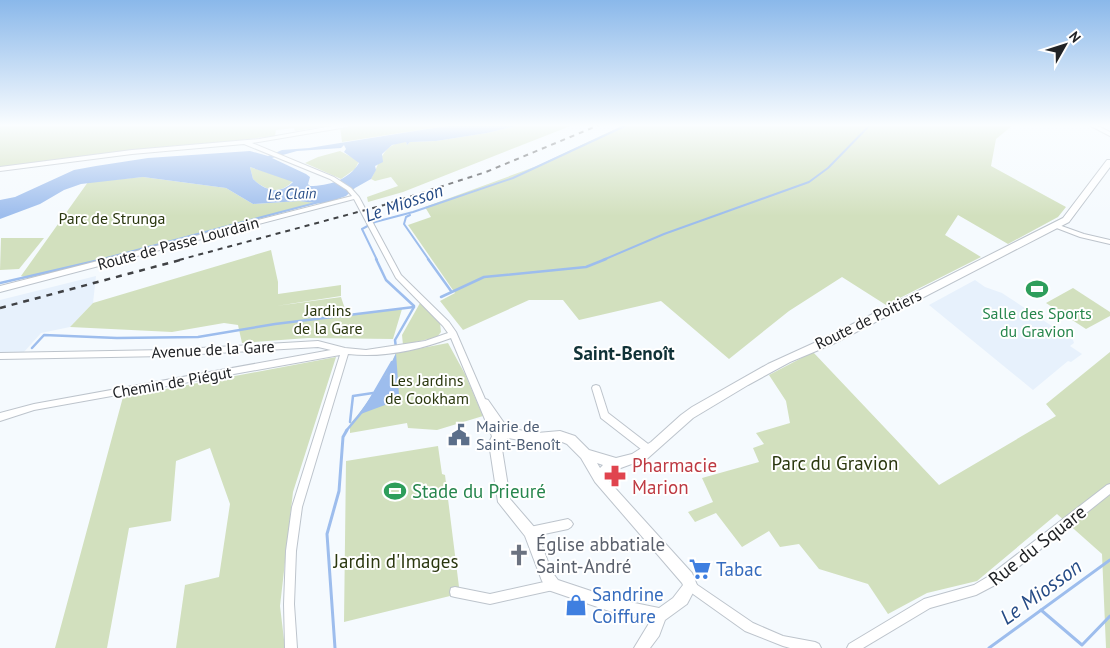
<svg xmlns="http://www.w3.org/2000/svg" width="1110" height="648" viewBox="0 0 1110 648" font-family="'PT Sans',sans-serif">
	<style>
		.built { fill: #e7f1fc }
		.green { fill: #d2e0be }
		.water { fill: #9dbded; fill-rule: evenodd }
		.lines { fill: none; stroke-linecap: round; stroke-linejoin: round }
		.stream-far2 { stroke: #9dbded; stroke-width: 2 }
		.stream-far1 { stroke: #9dbded; stroke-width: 2.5 }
		.stream { stroke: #9dbded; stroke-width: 3 }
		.minor-casing { stroke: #bdc4cc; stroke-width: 2 }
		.tertiary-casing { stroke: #bdc4cc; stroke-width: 2 }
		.minor { fill: #fff; fill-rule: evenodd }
		.tertiary { fill: #fff; fill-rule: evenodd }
		.rail-far1 { stroke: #404245; stroke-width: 2; stroke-dasharray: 5 5; stroke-linecap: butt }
		.rail { stroke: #404245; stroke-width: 2.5; stroke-dasharray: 6 6; stroke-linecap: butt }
		.labels { text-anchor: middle; stroke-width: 4; stroke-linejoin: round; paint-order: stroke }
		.far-water-label { font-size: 15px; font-style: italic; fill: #254b86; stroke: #fff }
		.park-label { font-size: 16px; fill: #2a370e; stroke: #fff }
		.street-label { font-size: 16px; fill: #212326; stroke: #fff }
		.leisure-label { font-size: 16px; fill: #27864d; stroke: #fff }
		.service-label { font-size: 16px; fill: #4e5e75; stroke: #fff; text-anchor: start }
		.water-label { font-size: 18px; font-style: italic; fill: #254b86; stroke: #fff }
		.quarter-label { font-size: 19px; font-weight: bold; fill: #103237; stroke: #fff }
		.near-park-label { font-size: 19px; fill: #2a370e; stroke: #fff }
		.near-health-label { font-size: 19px; fill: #be3a42; stroke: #fff; text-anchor: start }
		.near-leisure-label { font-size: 19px; fill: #27864d; stroke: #fff; text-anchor: start }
		.near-worship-label { font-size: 19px; fill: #5b616d; stroke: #fff; text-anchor: start }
		.near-street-label { font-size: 19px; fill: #212326; stroke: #fff }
		.near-shop-label { font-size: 19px; fill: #366cbe; stroke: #fff; text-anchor: start }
		.near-water-label { font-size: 21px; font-style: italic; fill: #254b86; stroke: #fff }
	</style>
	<rect width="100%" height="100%" fill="#f5fafe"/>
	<!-- built -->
	<g class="built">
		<path d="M96,276L93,303L70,327L41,333L23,353L0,356V300Z"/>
		<path d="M975,280L985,287L1002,293L1073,340L1074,343L1070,346L1082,354L1071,362L1068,361L1033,390L929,305Z"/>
	</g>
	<!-- green -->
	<g class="green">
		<path d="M0,125H333L295,131L294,128L276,130L275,136L0,167Z"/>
		<path d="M340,125H452L342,142Z"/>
		<path d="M521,125H573L403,192L368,202L367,197L398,186L391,177L375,181L371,179C380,164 382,142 406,142L407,145L410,142L436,141L487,133Z"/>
		<path d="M624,125H1013L996,139L991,166L1066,207L1058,217L1008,244L958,215L945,235L981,257L886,305L842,277L789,311L729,359L661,301L579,320L563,300H529L463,330L440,301L455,293L408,225L431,217L425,207L537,166Z"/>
		<path d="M340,151L359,161L355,169L341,179L305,163L318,157Z"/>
		<path d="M250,167L293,181C280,195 266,191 253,179Z"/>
		<path d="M143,177L226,188L253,204L299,201L318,203L29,278L21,276L88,182Z"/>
		<path d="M1,238H44L19,269L0,270Z"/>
		<path d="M271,250L278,282V294L341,285V296L276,306L341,297L347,315L402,309L393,339L308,338L242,343L238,325L224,323L172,332L70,327L93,303Z"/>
		<path d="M1073,288L1110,312V316L1086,329L1046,303Z"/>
		<path d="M420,303L440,323L441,332L437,337L403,345L402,335Z"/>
		<path d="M448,343L465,374L483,416L437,430L408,428L407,423L350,433V424C369,403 384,379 396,353Z"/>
		<path d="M813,352L939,485L1056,416L1046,404L1110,352V648H1106L1102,554L1057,514L977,581L927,593L888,614L868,584L819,569L799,544L780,547L769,531L742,547L716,513L695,522L688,512L713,502L702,478L759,462L753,448L764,444L756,433L790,423L786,401L769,375Z"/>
		<path d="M336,357L293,492L280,606L285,648H176L185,585L219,577L230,504L210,448L176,461L171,521L129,528L107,648H55L123,397Z"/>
		<path d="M438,446L442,474L445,475L459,587L450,596L344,622L346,461Z"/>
	</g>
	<!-- water -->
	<g class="water">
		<path d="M452,125H521L487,133L436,141L410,142L407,145L406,142L392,145L382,154L383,162L375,166L376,170L371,179L355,188L346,196L324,204L299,201L253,204L226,188L143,177L81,184L64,190L40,204L0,219V200L15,197L74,170L96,166L148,158L250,151L268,156L282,150L309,148ZM344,145L346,149L344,152L359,163C349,180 328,186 310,186L308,184L310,177L306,174L272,158L297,151L341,148ZM250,167L293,182C279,195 266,191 253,179Z"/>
		<path d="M396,353L399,395L385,405L358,415L386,375Z"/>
	</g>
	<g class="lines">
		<!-- stream-far2 -->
		<g class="stream-far2">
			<path d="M410,215L406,217L404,224L429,260"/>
			<path d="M99,260L319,202"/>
			<path d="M377,260L362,229L375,222L413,212L513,178L627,125"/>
			<path d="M603,260L664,234L809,182L828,168L870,125"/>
		</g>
		<!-- stream-far1 -->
		<g class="stream-far1">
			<path d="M376,259L386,280L414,306"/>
			<path d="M428,259L451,291"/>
			<path d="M0,283L104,259"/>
			<path d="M441,297L484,277L586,267L606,259"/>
			<path d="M32,348L44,335L117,338L198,337L275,324L414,307"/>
			<path d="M396,348L395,340L414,307"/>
			<path d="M350,422L353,396L373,393"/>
			<path d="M346,431L366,407L392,362"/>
		</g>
		<!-- stream -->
		<g class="stream">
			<path d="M1041,610L1082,645L1110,616"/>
			<path d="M335,648L327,534L339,491L343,437L347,430"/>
			<path d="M989,648L1110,560"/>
		</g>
		<!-- minor casing -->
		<g class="minor-casing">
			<g id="minor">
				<path d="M338,125H350L347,127L252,143L334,177L351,188L359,197L401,275L449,322L456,332L485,399L488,400L511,433L510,436C502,438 499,428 495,423L501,438L500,441L497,442L494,441L451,338C419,350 382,358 348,354L302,507L296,551L294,604L297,648H285L284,604L286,551L292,507L340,355L34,410L0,421V413L34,404L331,350L318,347L166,356L0,359V353L166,350L318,341L345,348L366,350L425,341L448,333L443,326L396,278L354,199L0,292V286L352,196L347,190L330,179L244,144L132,154L0,171V167L132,150L259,139Z"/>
				<path d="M1089,125H1096L1110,132V136Z"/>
				<path d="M1056,224L1084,234L1110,240V244L1080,237L1054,227L1053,226L1054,225Z"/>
				<path d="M596,385L599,386L600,388L608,413L652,447L653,450L652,453L649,454L646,453L601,418L592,388L593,386Z"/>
				<path d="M1110,484V494L997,584L976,595L930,608L863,648H847L849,644L924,599L974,585L989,576L1107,485Z"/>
				<path d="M568,519L571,521L573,524L571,527L568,529L530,537L527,535L525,532L527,529L530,527Z"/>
				<path d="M553,580L557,581L558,585L557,589L553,590L490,604L455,597L451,596L450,592L451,588L455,587L490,594Z"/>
				<path d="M690,580L753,623L783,636L815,642L819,644L821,648H790L783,646L745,631L686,589L685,585L686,581Z"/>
			</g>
		</g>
		<!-- tertiary casing -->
		<g class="tertiary-casing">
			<path id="tertiary" d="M1107,160H1110V167L1069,222L833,344L790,362L748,385L693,418L648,458L618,469L606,478L692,573L697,585L687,604L665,620L659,636L650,648H634L651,620L615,613L548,590L542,581L525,536L498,502L489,443L493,434L507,428L537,433L560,431L575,436L589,450L616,458L632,454L651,442L681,415L692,407L768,364L825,338L1063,218ZM508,438L537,443L560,441L567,444L581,458L595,482L682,583L683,585L673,598L659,608L615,599L558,580L552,572L535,528L510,499L501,443ZM597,463L603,465L600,468Z"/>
		</g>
		<!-- minor -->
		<use href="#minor" class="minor"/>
		<!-- tertiary -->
		<use href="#tertiary" class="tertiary"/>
		<!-- rail-far1 -->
		<path class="rail-far1" d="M179,260L384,205L486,172L599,125"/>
		<!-- rail -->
		<path class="rail" d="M0,308L184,259"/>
	</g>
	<!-- sky -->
	<linearGradient id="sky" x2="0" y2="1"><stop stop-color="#8ab8ea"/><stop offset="0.58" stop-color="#fafdff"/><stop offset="1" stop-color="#fafdff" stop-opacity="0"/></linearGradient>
	<rect width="1110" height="216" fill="url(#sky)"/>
	<!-- icons -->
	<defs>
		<g id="stadium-bare" transform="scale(1.725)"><path d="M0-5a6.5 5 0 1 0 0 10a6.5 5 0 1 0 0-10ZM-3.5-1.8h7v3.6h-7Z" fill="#2e9e5b" stroke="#fff" stroke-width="2.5" paint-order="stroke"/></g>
		<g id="civic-bare" transform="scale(1.725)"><path d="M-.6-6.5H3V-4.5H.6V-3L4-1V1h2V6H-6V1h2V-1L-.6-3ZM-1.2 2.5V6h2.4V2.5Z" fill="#5c6f8a" stroke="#fff" stroke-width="2.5" paint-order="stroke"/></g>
		<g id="pharmacy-bare" transform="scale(1.725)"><path d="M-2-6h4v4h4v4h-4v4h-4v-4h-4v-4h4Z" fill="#e0444e" stroke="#fff" stroke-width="2.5" paint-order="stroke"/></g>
		<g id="church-bare" transform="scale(1.725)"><path d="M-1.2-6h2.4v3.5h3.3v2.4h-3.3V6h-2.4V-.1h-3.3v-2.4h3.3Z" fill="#6b7280" stroke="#fff" stroke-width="2.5" paint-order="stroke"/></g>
		<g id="supermarket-bare" transform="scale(1.725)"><path d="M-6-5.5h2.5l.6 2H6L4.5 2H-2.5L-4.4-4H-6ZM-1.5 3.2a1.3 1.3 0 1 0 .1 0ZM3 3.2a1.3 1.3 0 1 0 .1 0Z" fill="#3f7fe0" stroke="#fff" stroke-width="2.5" paint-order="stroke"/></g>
		<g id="shop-bare" transform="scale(1.725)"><path d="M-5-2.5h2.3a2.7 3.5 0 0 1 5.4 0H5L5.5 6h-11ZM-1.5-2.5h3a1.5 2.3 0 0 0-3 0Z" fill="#3f7fe0" stroke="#fff" stroke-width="2.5" paint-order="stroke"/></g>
	</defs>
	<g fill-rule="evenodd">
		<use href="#stadium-bare" x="1037" y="289"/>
		<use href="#civic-bare" x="459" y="435"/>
		<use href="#pharmacy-bare" x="615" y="476"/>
		<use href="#stadium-bare" x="395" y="491"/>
		<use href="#church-bare" x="519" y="555"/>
		<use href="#supermarket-bare" x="700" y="569"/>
		<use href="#shop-bare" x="576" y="605"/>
	</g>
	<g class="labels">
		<!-- far-water labels -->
		<g class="far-water-label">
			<text transform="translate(292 194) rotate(-2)" y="5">Le Clain</text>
		</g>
		<!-- park labels -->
		<g class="park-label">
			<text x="112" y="224">Parc de Strunga</text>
			<text x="328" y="316">Jardins<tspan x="328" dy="18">de la Gare</tspan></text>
			<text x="427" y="386">Les Jardins<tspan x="427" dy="18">de Cookham</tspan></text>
		</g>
		<!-- street labels -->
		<g class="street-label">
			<text transform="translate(178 243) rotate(-15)" y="6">Route de Passe Lourdain</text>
			<text transform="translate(868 319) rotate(-26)" y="6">Route de Poitiers</text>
			<text transform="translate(213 349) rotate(-3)" y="6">Avenue de la Gare</text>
			<text transform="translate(172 382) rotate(-10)" y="6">Chemin de Piégut</text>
		</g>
		<!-- leisure labels -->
		<g class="leisure-label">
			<text x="1037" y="319">Salle des Sports<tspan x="1037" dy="18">du Gravion</tspan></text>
		</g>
		<!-- service labels -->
		<g class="service-label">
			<text x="476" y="432">Mairie de<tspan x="476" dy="18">Saint-Benoît</tspan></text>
		</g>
		<!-- water labels -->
		<g class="water-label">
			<text transform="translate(404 203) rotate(-19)" y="6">Le Miosson</text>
		</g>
		<!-- quarter labels -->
		<g class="quarter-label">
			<text x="624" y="360">Saint-Benoît</text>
		</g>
		<!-- near-park labels -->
		<g class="near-park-label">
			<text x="835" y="470">Parc du Gravion</text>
			<text x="396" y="568">Jardin d'Images</text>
		</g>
		<!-- near-health labels -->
		<g class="near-health-label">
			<text x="632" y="472">Pharmacie<tspan x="632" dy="22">Marion</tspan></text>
		</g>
		<!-- near-leisure labels -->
		<g class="near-leisure-label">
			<text x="412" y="498">Stade du Prieuré</text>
		</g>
		<!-- near-worship labels -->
		<g class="near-worship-label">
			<text x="536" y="551">Église abbatiale<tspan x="536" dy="22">Saint-André</tspan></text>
		</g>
		<!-- near-street labels -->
		<g class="near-street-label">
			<text transform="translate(1037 545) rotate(-38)" y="7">Rue du Square</text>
		</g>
		<!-- near-shop labels -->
		<g class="near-shop-label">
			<text x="716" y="576">Tabac</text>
			<text x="592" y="601">Sandrine<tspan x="592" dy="22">Coiffure</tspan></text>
		</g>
		<!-- near-water labels -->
		<g class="near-water-label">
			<text transform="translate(1041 592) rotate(-36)" y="7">Le Miosson</text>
		</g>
	</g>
	<!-- north arrow -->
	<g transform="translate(1065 45) rotate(51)" stroke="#ffffff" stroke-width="4" paint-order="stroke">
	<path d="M0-4L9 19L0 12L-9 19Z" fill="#212326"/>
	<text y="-8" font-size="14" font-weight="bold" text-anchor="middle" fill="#212326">N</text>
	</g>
</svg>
